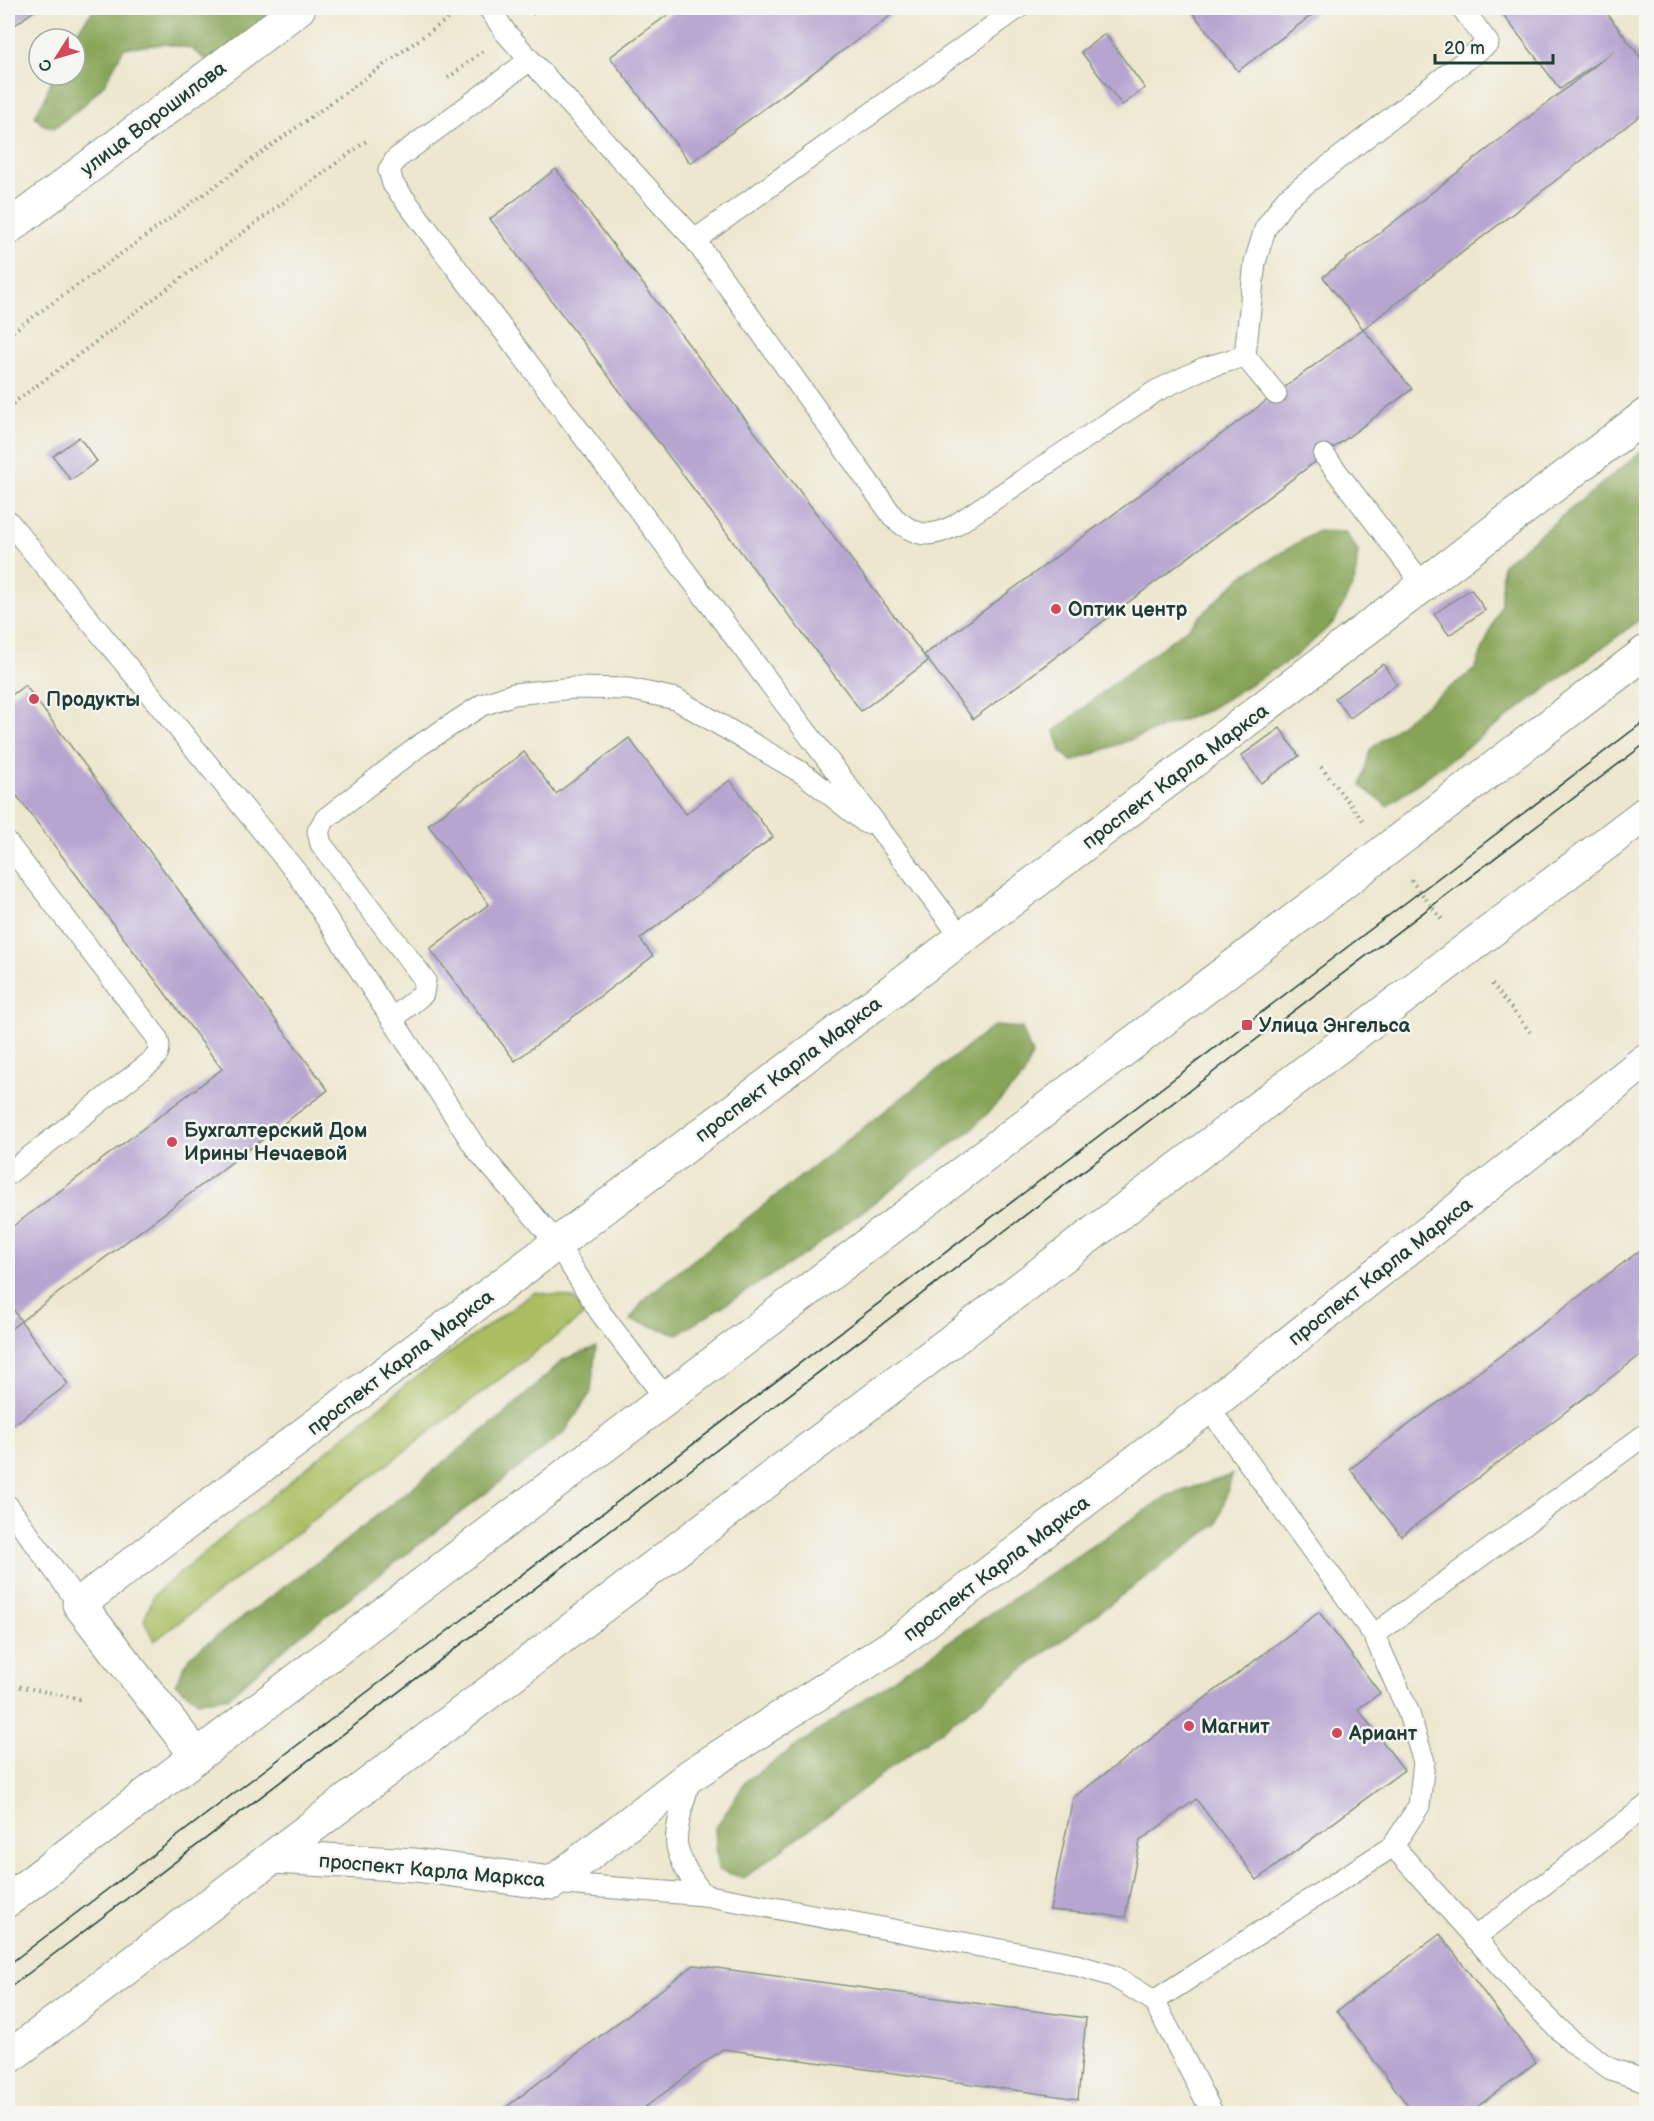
<svg xmlns="http://www.w3.org/2000/svg" width="1654" height="2121" viewBox="0 0 1654 2121" font-family="'Balsamiq Sans',sans-serif">
	<style>
		.green { fill: #aabd60; stroke: #647d4a; stroke-width: 1.5 }
		.forest { fill: #87a456; stroke: #537045; stroke-width: 1.5 }
		.building { fill: #b5a5d0 }
		.lines { fill: none; stroke-linecap: round; stroke-linejoin: round }
		.lane-casing { stroke: #869281; stroke-width: 23 }
		.street-casing { stroke: #869281; stroke-width: 35 }
		.secondary-casing { stroke: #869281; stroke-width: 35 }
		.path { stroke: #869281; stroke-width: 4; stroke-dasharray: 1.5 4.5; stroke-linecap: butt }
		.lane { stroke: #fff; stroke-width: 21 }
		.street { stroke: #fff; stroke-width: 33 }
		.secondary { stroke: #fff; stroke-width: 33 }
		.tram { stroke: #1f3d34; stroke-width: 1.5 }
		.poi-dot { fill: #d1495b; stroke: #f6f6f2; stroke-width: 2 }
		.labels { text-anchor: middle; stroke-width: 5; stroke-linejoin: round; paint-order: stroke }
		.street-label { font-size: 20px; fill: #1f3d34; stroke: #f6f6f2 }
		.poi-label { font-size: 20px; font-weight: bold; fill: #1f3d34; stroke: #f6f6f2; text-anchor: start }
	</style>
	<rect width="100%" height="100%" fill="#f6f6f2"/>
	<filter id="ink" filterUnits="userSpaceOnUse"><feTurbulence type="fractalNoise" baseFrequency=".0167" numOctaves="2"/><feDisplacementMap in="SourceGraphic" scale="12" xChannelSelector="R" yChannelSelector="G"/><feConvolveMatrix kernelMatrix="1 2 1 2 8 2 1 2 1" color-interpolation-filters="sRGB"/></filter>
	<filter id="wash" filterUnits="userSpaceOnUse"><feTurbulence type="fractalNoise" baseFrequency=".008" numOctaves="4" result="noise"/><feDisplacementMap in="SourceGraphic" scale="24" xChannelSelector="R" yChannelSelector="G"/><feGaussianBlur stdDeviation="1.35" result="paint"/><feColorMatrix in="noise" values="0 0 0 0 0 0 0 0 0 0 0 0 0 0 0 0 0 1.4 0 .05"/><feComposite in="paint" operator="in"/></filter>
	<g filter="url(#wash)">
		<rect width="100%" height="100%" fill="#ece7ce"/>
		<!-- green -->
		<path class="green" d="M535,1292L574,1298L584,1315L154,1641L144,1620L154,1595L408,1383Z"/>
		<!-- forest -->
		<g class="forest">
			<path d="M95,8H266L274,15L209,62L190,48L164,44L124,48L105,83L84,105L54,128L42,124L35,116L45,98L53,75H75V39H71Z"/>
			<path d="M1646,448V615L1387,806L1361,786L1370,750L1407,719L1475,669L1501,604L1502,565Z"/>
			<path d="M1318,531L1345,532L1358,551L1355,580L1335,621L1295,657L1206,711L1072,762L1061,751L1055,731L1118,680L1189,627L1242,576Z"/>
			<path d="M994,1026L1022,1028L1032,1055L1023,1077L972,1129L804,1255L678,1334L630,1320L646,1297Z"/>
			<path d="M596,1347L591,1392L564,1433L292,1642L229,1696L198,1701L175,1684L190,1656L330,1553L509,1410L563,1360Z"/>
			<path d="M1232,1475L1218,1523L744,1878L718,1870L715,1829L746,1781L912,1666L1167,1496Z"/>
		</g>
		<g id="blocks">
			<!-- building -->
			<g class="building">
				<path d="M8,8H38L8,30Z"/>
				<path d="M677,8H901L690,163L610,57Z"/>
				<path d="M1189,8H1315L1317,11L1238,71Z"/>
				<path d="M1498,8H1603L1646,65V111L1363,329L1323,277L1614,51L1560,89Z"/>
				<path d="M1105,34L1145,88L1122,105L1081,52Z"/>
				<path d="M556,169L928,661L861,711L490,219Z"/>
				<path d="M1363,329L1412,389L973,719L924,655Z"/>
				<path d="M79,437L97,461L71,480L53,456Z"/>
				<path d="M1471,589L1485,610L1449,635L1434,614Z"/>
				<path d="M1383,664L1397,684L1350,718L1335,698Z"/>
				<path d="M25,685L328,1090L21,1321L8,1302V1230L222,1069L8,784V698Z"/>
				<path d="M1280,728L1299,756L1261,783L1241,756Z"/>
				<path d="M629,738L686,814L730,780L773,837L640,939L653,956L515,1061L430,949L489,904L428,825L524,752L556,794Z"/>
				<path d="M1646,1246V1351L1401,1536L1350,1469Z"/>
				<path d="M21,1321L68,1384L8,1429V1331Z"/>
				<path d="M1319,1612L1380,1693L1358,1709L1404,1770L1257,1880L1196,1799L1140,1841L1125,1917L1050,1910L1073,1798Z"/>
				<path d="M1440,1934L1536,2062L1468,2114H1414L1337,2011Z"/>
				<path d="M694,1965L1086,2018L1078,2099L723,2049L636,2114H497Z"/>
			</g>
		</g>
	</g>
	<g filter="url(#ink)">
		<use href="#blocks" fill-opacity="0" stroke="#869281" stroke-width="1.5"/>
		<g class="lines">
			<!-- lane casing -->
			<g class="lane-casing">
				<g id="lane">
					<path d="M489,8L506,33L530,60L695,240L894,518C915,536 929,539 954,526L1156,391L1204,368L1245,356L1255,262L1265,229L1286,199L1488,43L1462,8"/>
					<path d="M530,60L396,159L389,170L393,184L962,938"/>
					<path d="M695,240L1018,8"/>
					<path d="M1245,356L1276,394"/>
					<path d="M1324,455L1424,586"/>
					<path d="M8,521L297,873L477,1150L557,1243L600,1312L666,1399"/>
					<path d="M8,844L156,1036C161,1046 160,1053 152,1061L8,1174"/>
					<path d="M392,1019L423,994L425,980L321,844L318,831L325,819L420,745L482,705L514,694L573,688L629,689L676,699L804,774L866,823"/>
					<path d="M1208,1407L1374,1635L1646,1434"/>
					<path d="M8,1506L79,1604"/>
					<path d="M691,1776C686,1793 674,1829 677,1846C681,1864 692,1881 704,1895"/>
					<path d="M1393,1846L1538,2008L1572,2042L1611,2069L1646,2081"/>
					<path d="M552,1883L704,1895L1066,1962L1113,1976L1154,2001L1213,2114"/>
					<path d="M1474,1938L1646,1806"/>
					<path d="M1154,2001L1393,1846L1419,1806L1424,1762L1408,1711L1374,1635"/>
				</g>
			</g>
			<!-- street casing -->
			<g class="street-casing">
				<g id="street">
					<path d="M197,1756L79,1604L962,938L1646,415"/>
					<path d="M273,1857L415,1865L552,1883L691,1775L897,1643L1208,1407L1646,1060"/>
				</g>
			</g>
			<!-- secondary casing -->
			<g class="secondary-casing">
				<g id="secondary">
					<path d="M8,228L299,8"/>
					<path d="M8,1900L1646,652"/>
					<path d="M8,2058L1646,813"/>
				</g>
			</g>
			<!-- path -->
			<g class="path">
				<path d="M532,14L541,8"/>
				<path d="M448,78L483,51"/>
				<path d="M8,335L460,10"/>
				<path d="M8,407L369,139"/>
				<path d="M1321,767L1364,822"/>
				<path d="M1411,880L1443,921"/>
				<path d="M1492,984L1530,1032"/>
				<path d="M8,1684L80,1699"/>
			</g>
			<!-- lane -->
			<use href="#lane" class="lane"/>
			<!-- street -->
			<use href="#street" class="street"/>
			<!-- secondary -->
			<use href="#secondary" class="secondary"/>
			<!-- tram -->
			<g class="tram">
				<path d="M8,1965L1646,720"/>
				<path d="M8,1989L1646,743"/>
			</g>
		</g>
	</g>
	<!-- markers -->
	<g class="poi-dot">
		<circle cx="1056" cy="609" r="6"/>
		<circle cx="34" cy="699" r="6"/>
		<rect x="1241" y="1019" width="12" height="12" rx="3"/>
		<circle cx="172" cy="1142" r="6"/>
		<circle cx="1189" cy="1726" r="6"/>
		<circle cx="1337" cy="1733" r="6"/>
	</g>
	<g class="labels">
		<!-- street labels -->
		<g class="street-label">
			<text transform="translate(153 118) rotate(-37)" y="7">улица Ворошилова</text>
			<text transform="translate(1175 776) rotate(-37)" y="7">проспект Карла Маркса</text>
			<text transform="translate(788 1069) rotate(-37)" y="7">проспект Карла Маркса</text>
			<text transform="translate(1380 1271) rotate(-38)" y="7">проспект Карла Маркса</text>
			<text transform="translate(400 1362) rotate(-37)" y="7">проспект Карла Маркса</text>
			<text transform="translate(996 1568) rotate(-37)" y="7">проспект Карла Маркса</text>
			<text transform="translate(432 1870) rotate(5)" y="7">проспект Карла Маркса</text>
		</g>
		<!-- poi labels -->
		<g class="poi-label">
			<text x="1068" y="616">Оптик центр</text>
			<text x="46" y="706">Продукты</text>
			<text x="1259" y="1032">Улица Энгельса</text>
			<text x="184" y="1137">Бухгалтерский Дом<tspan x="184" dy="23">Ирины Нечаевой</tspan></text>
			<text x="1201" y="1733">Магнит</text>
			<text x="1349" y="1740">Ариант</text>
		</g>
	</g>
	<!-- margin -->
	<rect width="1654" height="2121" fill="none" stroke="#f6f6f2" stroke-width="30"/>
	<!-- north arrow -->
	<g transform="translate(57 57) rotate(233)"><circle r="28" fill="#f6f6f2" stroke="#a0aca6" stroke-width="1.5"/>
	<path d="M0-4.5L10 22L0 15L-10 22Z" fill="#d1495b"/>
	<text y="-9" font-size="16" font-weight="bold" text-anchor="middle" fill="#1f3d34">С</text>
	</g>
	<!-- scale -->
	<path d="M1435 54v9h118v-9" fill="none" stroke="#1f3d34" stroke-width="3"/>
	<text x="1444" y="54" font-size="18" fill="#1f3d34" stroke="#f6f6f2" stroke-width="4.5" paint-order="stroke">20 m</text>
</svg>
